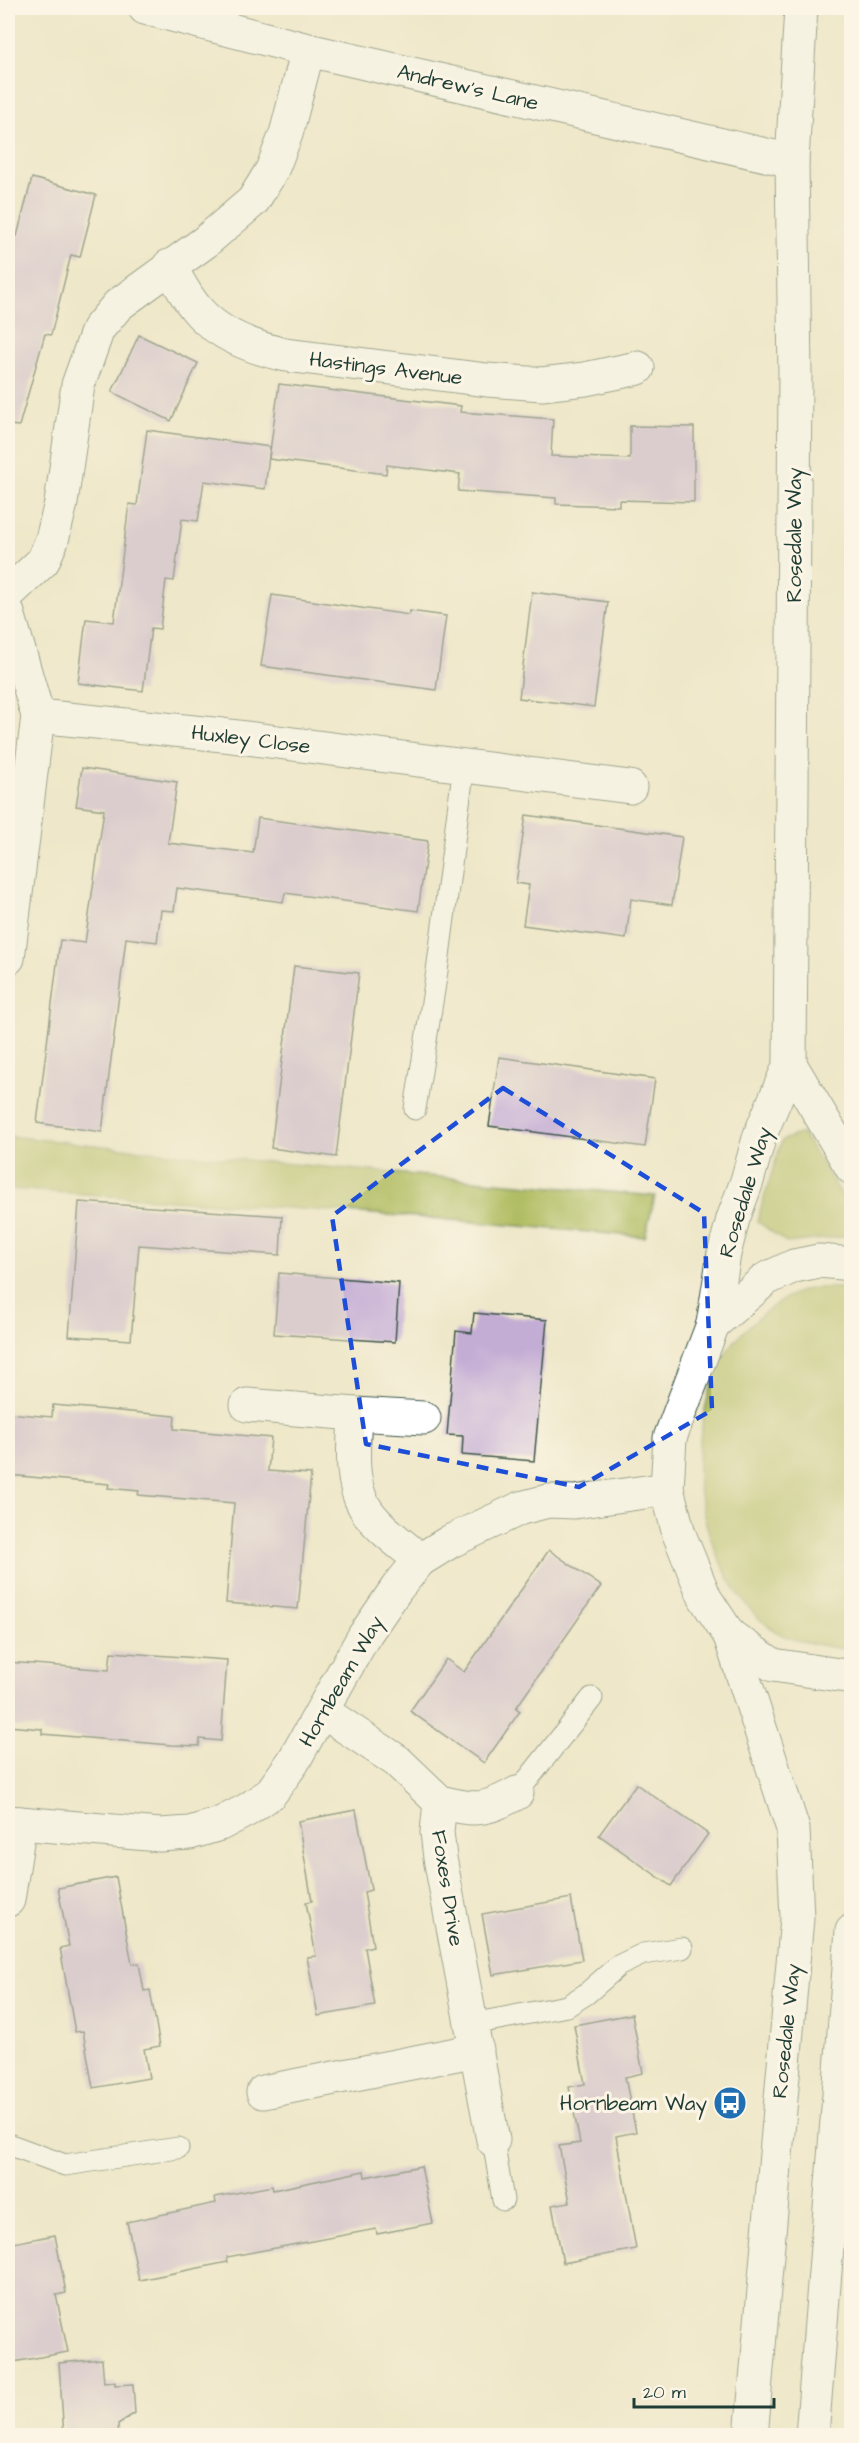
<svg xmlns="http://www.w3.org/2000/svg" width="859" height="2443" viewBox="0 0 859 2443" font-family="'Architects Daughter',sans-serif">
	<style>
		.green { fill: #aebb5e; stroke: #667c49; stroke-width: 1.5 }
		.building { fill: #c4add5 }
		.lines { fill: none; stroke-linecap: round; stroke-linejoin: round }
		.lane-casing { stroke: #3e564a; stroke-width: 23 }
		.street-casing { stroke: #3e564a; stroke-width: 35 }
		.secondary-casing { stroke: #3e564a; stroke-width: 35 }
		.lane { stroke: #fff; stroke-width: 21 }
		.street { stroke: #fff; stroke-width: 33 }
		.secondary { stroke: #fff; stroke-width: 33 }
		.marked { fill: none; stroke: #1d4ed8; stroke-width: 4.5; stroke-dasharray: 12 8; stroke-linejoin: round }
		.labels { text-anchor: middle; stroke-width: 6; stroke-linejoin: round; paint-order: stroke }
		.street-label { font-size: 21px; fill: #1f3d34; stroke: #fcf5e5 }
		.poi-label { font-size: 21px; fill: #1f3d34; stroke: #fcf5e5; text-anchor: end }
	</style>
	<rect width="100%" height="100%" fill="#fcf5e5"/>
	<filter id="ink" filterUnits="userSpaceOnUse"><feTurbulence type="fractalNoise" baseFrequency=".0167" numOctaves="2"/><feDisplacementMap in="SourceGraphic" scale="12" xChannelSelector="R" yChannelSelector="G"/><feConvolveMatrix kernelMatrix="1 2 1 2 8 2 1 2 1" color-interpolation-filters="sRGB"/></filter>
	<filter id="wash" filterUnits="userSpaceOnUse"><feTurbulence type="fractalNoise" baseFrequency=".008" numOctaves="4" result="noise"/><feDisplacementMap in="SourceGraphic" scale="24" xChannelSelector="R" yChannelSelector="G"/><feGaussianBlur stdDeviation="1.35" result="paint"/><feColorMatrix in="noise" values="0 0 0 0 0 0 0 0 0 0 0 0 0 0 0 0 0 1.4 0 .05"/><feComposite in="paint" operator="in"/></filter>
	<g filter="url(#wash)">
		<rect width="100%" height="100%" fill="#eee7c9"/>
		<!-- green -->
		<g class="green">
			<path d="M802,1133L851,1209V1233L840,1237L787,1243L757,1221L782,1140Z"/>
			<path d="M8,1136L190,1155L655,1196L645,1237L417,1217L25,1190L8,1189Z"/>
			<path d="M841,1288L852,1290V1648C839,1649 828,1647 816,1644C803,1642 787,1639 777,1632C732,1605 705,1537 699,1488C695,1453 705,1390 722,1359C731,1343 744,1330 758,1318C771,1307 791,1292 809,1289C819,1287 830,1288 841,1288Z"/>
		</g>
		<g id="blocks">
			<!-- building -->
			<g class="building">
				<path d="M32,178L96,195L80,257L71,255L51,335L45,334L19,426L8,425V234L17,236Z"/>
				<path d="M139,335L198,363L171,421L112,392Z"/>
				<path d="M279,384L461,406L460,412L553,419L551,456L630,459V426L694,427V502L619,500V506L556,504V498L458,491L460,474L387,465L386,474L269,459Z"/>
				<path d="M147,430L270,447L265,489L204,481L198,521L182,519L174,581L166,580L160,629L151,628L143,691L78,683L86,619L114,622L129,504L137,505Z"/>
				<path d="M532,592L608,602L594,707L519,698Z"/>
				<path d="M272,595L409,615L410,611L446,616L436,690L261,666Z"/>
				<path d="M82,768L177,782L168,843L253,853L258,818L428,841L418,911L285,893L283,902L177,888L174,911L161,910L157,942L126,938L102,1132L37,1123L60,940L85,943L104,810L76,806Z"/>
				<path d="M526,815L682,837L672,905L631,899L626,939L523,925L529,885L516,883Z"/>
				<path d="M294,966L359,973L336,1157L271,1148Z"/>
				<path d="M499,1057L655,1079L645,1147L489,1126Z"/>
				<path d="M79,1202L282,1216L280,1255L139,1245L131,1340L69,1336Z"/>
				<path d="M279,1273L399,1283L395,1342L274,1334Z"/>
				<path d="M474,1313L547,1320L534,1461L462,1455L463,1436L447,1435L456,1331L472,1333Z"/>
				<path d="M53,1405L175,1416L174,1429L271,1438L268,1471L311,1474L298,1609L226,1603L234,1503L138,1495L139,1491L108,1488L109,1484L8,1475V1413L52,1417Z"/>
				<path d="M549,1550L601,1586L516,1708L520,1711L484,1763L410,1711L446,1659L464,1672Z"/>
				<path d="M111,1652L227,1660L221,1741L200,1739L199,1746L171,1745L42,1734V1729L8,1726V1662L109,1670Z"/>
				<path d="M636,1784L708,1834L671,1886L599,1835Z"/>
				<path d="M356,1810L371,1890L364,1892L373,1946L365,1948L375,2006L318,2016L307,1957L316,1956L306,1902L312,1901L298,1821Z"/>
				<path d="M116,1877L132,1964L139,1963L144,1991L150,1990L160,2046L144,2049L149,2078L93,2088L83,2031L75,2032L60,1948L69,1946L58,1888Z"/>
				<path d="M571,1898L582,1960L493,1975L482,1914Z"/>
				<path d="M632,2014L643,2073L625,2077L636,2132L616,2136L636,2249L563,2263L552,2205L570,2202L559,2146L580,2143L569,2087L585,2084L574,2025Z"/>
				<path d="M421,2166L433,2223L377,2234L376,2229L227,2257L228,2262L139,2280L127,2222L216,2203L215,2197L272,2186L273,2190L364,2171L365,2177Z"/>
				<path d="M55,2235L66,2293L56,2295L68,2352L8,2363V2244Z"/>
				<path d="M102,2359L104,2383L115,2382V2385L133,2384L135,2413L118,2424L119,2436H64L59,2363Z"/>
			</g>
		</g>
	</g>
	<g filter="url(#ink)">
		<use href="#blocks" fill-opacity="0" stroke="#3e564a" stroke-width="1.5"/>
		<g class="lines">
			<!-- lane casing -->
			<g class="lane-casing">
				<g id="lane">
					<path d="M415,1109L437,971L464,765"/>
					<path d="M517,1793L592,1698"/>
					<path d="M472,2024L567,2006L586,1994L618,1966L643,1954L682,1948"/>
					<path d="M493,2140L503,2200"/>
					<path d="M8,2144L65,2165L178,2148"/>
				</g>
			</g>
			<!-- street casing -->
			<g class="street-casing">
				<g id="street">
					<path d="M145,8L308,50L792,161"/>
					<path d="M169,266C178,280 185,295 195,307C216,334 254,348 286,355L487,380L542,384L585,379L638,368"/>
					<path d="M8,594L43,561L52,540L61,503L78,385L98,329L118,305L205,242L253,201L272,170L286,134L308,50"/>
					<path d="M8,613L38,716L8,958"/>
					<path d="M38,716L223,735L630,787"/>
					<path d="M790,1064L852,1168"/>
					<path d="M713,1324L724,1254L733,1219L747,1181L760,1135L790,1064L795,374L792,161L801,8"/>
					<path d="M247,1405L355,1414C354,1443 349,1479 364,1506C376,1527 402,1544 420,1560"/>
					<path d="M355,1414L424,1418"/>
					<path d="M322,1711L397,1761L440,1802L437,1832L440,1858L493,2140"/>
					<path d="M440,1802C476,1811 484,1811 517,1793"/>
					<path d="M8,1822L160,1835L190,1833L220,1824L247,1810L270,1794L293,1762L364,1636L397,1588L420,1560L451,1541L521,1508L548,1501L574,1502L667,1489"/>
					<path d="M8,1900L20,1823"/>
					<path d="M263,2092L477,2050"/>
				</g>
			</g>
			<!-- secondary casing -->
			<g class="secondary-casing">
				<g id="secondary">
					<path d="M730,1636L773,1665L852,1677"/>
					<path d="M751,2436L797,1918L793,1829L730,1636L705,1598L679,1534L667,1489L670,1438L713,1324L766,1279L794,1266L819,1261L852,1264"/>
					<path d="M812,2436L852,1931"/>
				</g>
			</g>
			<!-- lane -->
			<use href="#lane" class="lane"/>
			<!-- street -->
			<use href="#street" class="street"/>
			<!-- secondary -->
			<use href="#secondary" class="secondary"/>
		</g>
	</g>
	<!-- marked area -->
	<path d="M0 0H859V2443H0ZM503,1088L704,1213L712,1410L579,1487L366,1444L332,1216Z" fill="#eee7c9" fill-opacity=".55" fill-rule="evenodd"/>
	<path class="marked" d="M503,1088L704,1213L712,1410L579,1487L366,1444L332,1216Z"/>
	<!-- icons -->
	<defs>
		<g id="bus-disc" transform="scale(1.725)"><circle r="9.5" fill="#1f6fb2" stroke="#fcf5e5"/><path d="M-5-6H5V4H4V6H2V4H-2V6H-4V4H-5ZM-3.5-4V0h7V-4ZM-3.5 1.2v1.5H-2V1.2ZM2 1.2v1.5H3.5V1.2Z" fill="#fff"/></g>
	</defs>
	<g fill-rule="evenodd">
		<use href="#bus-disc" x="730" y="2103"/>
	</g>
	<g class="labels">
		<!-- street labels -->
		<g class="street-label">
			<text transform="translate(468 87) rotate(13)" y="7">Andrew's Lane</text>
			<text transform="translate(386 368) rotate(7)" y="7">Hastings Avenue</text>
			<text transform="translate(794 535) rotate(-90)" y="7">Rosedale Way</text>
			<text transform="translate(251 739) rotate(7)" y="7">Huxley Close</text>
			<text transform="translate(745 1192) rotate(-73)" y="7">Rosedale Way</text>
			<text transform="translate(341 1681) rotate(-60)" y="7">Hornbeam Way</text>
			<text transform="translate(448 1888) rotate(81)" y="7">Foxes Drive</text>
			<text transform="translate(786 2031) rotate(-84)" y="7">Rosedale Way</text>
		</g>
		<!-- poi labels -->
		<g class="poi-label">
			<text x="707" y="2110">Hornbeam Way</text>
		</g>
	</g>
	<!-- margin -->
	<rect width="859" height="2443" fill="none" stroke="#fcf5e5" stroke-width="30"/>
	<!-- scale -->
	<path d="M634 2398v9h140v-9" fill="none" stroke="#1f3d34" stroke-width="3"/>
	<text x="643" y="2398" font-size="18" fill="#1f3d34" stroke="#fcf5e5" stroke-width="4.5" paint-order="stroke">20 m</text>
</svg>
